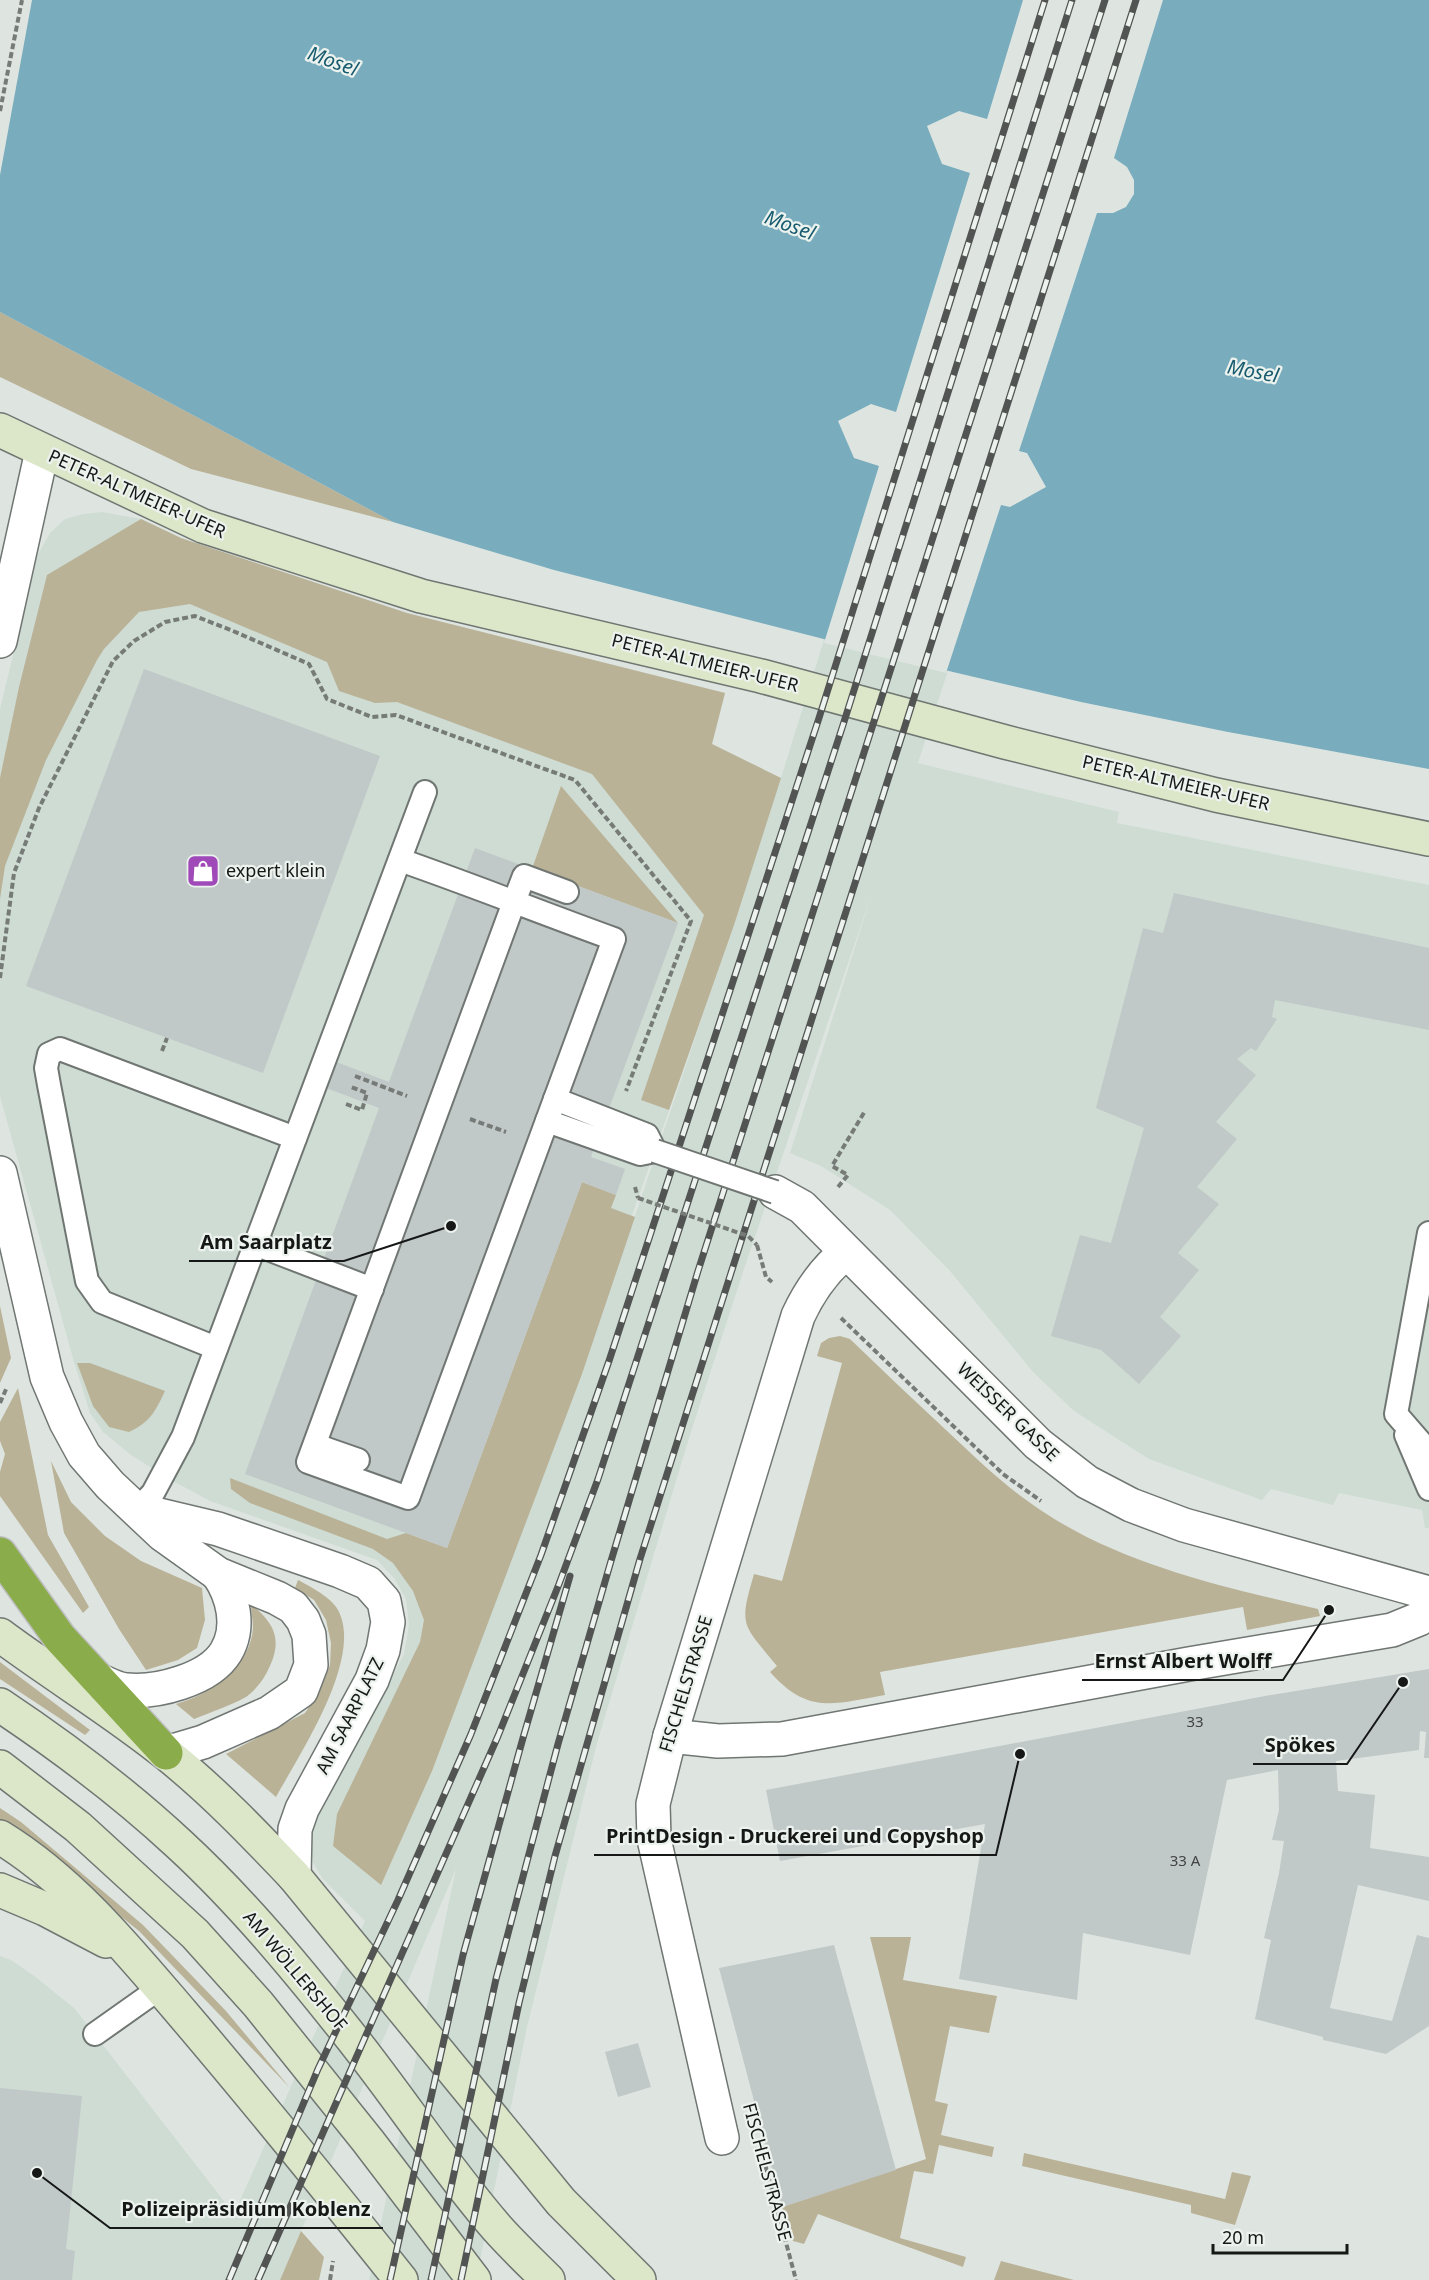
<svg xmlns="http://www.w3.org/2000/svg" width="1429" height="2280" viewBox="0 0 1429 2280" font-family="'Noto Sans',sans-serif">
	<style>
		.built { fill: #cedcd3; fill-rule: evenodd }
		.green { fill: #bab297 }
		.water { fill: #79acbd }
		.pier { fill: #dee5e1 }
		.building { fill: #c1c8c8 }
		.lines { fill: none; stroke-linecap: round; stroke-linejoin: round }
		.lane-casing { stroke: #707672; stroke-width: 26 }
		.street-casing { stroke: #707672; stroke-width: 36 }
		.secondary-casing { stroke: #707672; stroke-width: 36 }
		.highway-casing { stroke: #bebebe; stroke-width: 36 }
		.path { stroke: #767b78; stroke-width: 4; stroke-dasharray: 6 3; stroke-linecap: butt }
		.lane { stroke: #fff; stroke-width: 22 }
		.street { stroke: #fff; stroke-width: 33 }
		.secondary { stroke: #dce6c9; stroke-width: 33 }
		.highway { stroke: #8bac4b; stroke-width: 33 }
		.rail-casing { stroke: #515452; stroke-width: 7 }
		.rail { stroke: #ecf2ee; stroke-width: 4.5; stroke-dasharray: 14; stroke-linecap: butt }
		.lane-bridge-casing { stroke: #707672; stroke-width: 26; stroke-linecap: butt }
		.path-bridge { stroke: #767b78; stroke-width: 4; stroke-dasharray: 6 3; stroke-linecap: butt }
		.lane-bridge { stroke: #fff; stroke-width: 22 }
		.labels { text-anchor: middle; stroke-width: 4.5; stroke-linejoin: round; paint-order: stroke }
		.number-label { font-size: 15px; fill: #414443 }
		.street-label { font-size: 18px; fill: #161817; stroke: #ecf2ee }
		.poi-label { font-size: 18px; fill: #161817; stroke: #ecf2ee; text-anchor: start }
		.water-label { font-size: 20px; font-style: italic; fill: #185b6f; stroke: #ecf2ee }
		.leader { fill: none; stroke: #161817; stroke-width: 2 }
		.callout-dot { fill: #161817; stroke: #ecf2ee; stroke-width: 2 }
		.callout-label { font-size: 20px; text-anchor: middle; font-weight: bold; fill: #161817; stroke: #ecf2ee; stroke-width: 4.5; stroke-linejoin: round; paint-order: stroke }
	</style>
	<rect width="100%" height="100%" fill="#dee5e1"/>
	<!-- built -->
	<path class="built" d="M1023,0L1100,203L918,763L1119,812L1117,823L1429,885V1528H1425L1422,1510L1339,1493L1333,1505L1271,1489L1262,1500L1149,1459L1074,1411L1033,1372L950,1271L890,1210L821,1166L790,1153L872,893L746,1263L689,1438L597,1743L527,2027L476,2280H369L456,1869L280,2280H0V1956L11,1960L37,1978L75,2009L234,2214L365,1921L322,1878L313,1862L308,1831L350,1753L359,1740L404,1654L409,1625L406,1599L394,1578L377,1560L210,1501L171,1480L131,1455L103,1432L90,1413L74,1362L0,1096V709L37,556L50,533L65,519L83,514L102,512L141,519L181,538L407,613L725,693L712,744L781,778ZM706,1006L635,1216L634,1217L632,1215Z"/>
	<!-- green -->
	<g class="green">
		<path d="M0,312L393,522L191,469L0,377Z"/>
		<path d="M141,519L181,538L407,613L725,693L712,744L781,778L734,925L669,1110L641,1100L704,915L592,774L397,702L375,703L339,691L327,662L190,604L139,612L104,649L97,660L46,760L5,866L0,899V778L19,687L47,575Z"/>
		<path d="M561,786L678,923L532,869Z"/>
		<path d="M582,1182L616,1195L611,1208L635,1217L582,1374L432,1771L381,1885L333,1846L337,1814L420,1642L424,1620L413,1591L393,1563L373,1549L250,1503L231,1489L230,1478L387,1539L406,1533L447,1548Z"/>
		<path d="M0,1306L11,1358L0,1383Z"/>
		<path d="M840,1336L850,1339C882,1370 914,1400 946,1430C973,1455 999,1481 1029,1502C1113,1563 1219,1586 1318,1609L1320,1616L1247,1630L1243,1607L880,1672L885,1695C834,1704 808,1715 770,1672L777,1666C743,1624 738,1628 754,1574L782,1581L842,1363L817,1356L821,1343L829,1338Z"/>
		<path d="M77,1363H90L165,1391C155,1412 150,1422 129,1432L109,1427L93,1406Z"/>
		<path d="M18,1388L48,1535L89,1607L83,1613L0,1496V1472L5,1454L0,1441V1422Z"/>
		<path d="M51,1461L71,1502L105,1536L141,1561L202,1588L205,1620L197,1648L178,1660L146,1670L119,1629L64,1533Z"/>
		<path d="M298,1580C311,1587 331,1597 338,1610C364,1658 300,1753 276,1797L226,1754L305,1713L318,1694L330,1665L331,1643L326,1620L314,1600L295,1588Z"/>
		<path d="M251,1604C274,1623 283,1639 269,1668C264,1679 256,1690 246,1697C230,1706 211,1712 194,1719L176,1704C209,1695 251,1666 253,1628C253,1620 251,1612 251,1604Z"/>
		<path d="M0,1662L90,1730L85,1735L0,1679Z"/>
		<path d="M0,1808L21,1822L143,1925L226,2011L290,2088L139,1931L0,1820Z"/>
		<path d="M870,1937H911L903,1980L997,1996L989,2033L950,2026L935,2101L948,2104L941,2135L994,2147L992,2157L939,2145L933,2174L914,2171L900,2238L966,2257L963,2267L818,2214L804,2244L793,2241L782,2207L926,2159Z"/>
		<path d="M1024,2153L1225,2199L1232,2172L1251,2176L1235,2225L1191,2213V2205L1022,2166Z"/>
		<path d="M301,2231L324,2257L319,2280H280Z"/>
		<path d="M1001,2261L1074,2280H994Z"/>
	</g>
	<!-- water -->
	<path class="water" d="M0,0H1429V769L1228,732L1081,702L953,672L554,570L393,522L0,312Z"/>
	<!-- pier -->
	<g class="pier">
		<path d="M0,0H32L0,175Z"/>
		<path d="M1023,0H1163L1114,158L1127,167L1134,180V194L1126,207L1113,213H1097L1019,451L1027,453L1046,487L1010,507L1001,505L946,673L824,643L879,466L854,458L838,421L871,404L896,412L970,173L942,164L927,126L959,111L987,119Z"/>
	</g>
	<!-- building -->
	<g class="building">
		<path d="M144,669L380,756L263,1073L26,986Z"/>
		<path d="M475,848L678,923L591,1157L625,1169L616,1195L582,1182L447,1548L245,1474L379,1108L321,1086L331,1060L389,1082Z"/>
		<path d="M1174,893L1429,948V1030L1275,1000L1272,1017L1277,1019L1256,1051L1251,1048L1237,1059L1256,1075L1216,1122L1237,1139L1197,1187L1219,1204L1178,1253L1199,1270L1160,1317L1181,1336L1139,1384L1101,1350L1051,1336L1080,1235L1111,1243L1144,1128L1096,1108L1143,928L1163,933Z"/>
		<path d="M1429,1669V1758H1424L1426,1732L1420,1731L1419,1750L1336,1761L1338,1791L1375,1795L1370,1848L1429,1857V1901L1358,1885L1330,2008L1392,2021L1417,1935L1429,1938V2026L1386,2054L1323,2040V2037L1255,2019L1271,1940L1264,1938L1279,1873L1284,1841L1272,1840L1279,1810L1278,1770L1227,1780L1190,1955L1083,1933L1077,2000L959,1979L985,1824L780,1861L766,1790L1265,1696Z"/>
		<path d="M834,1945L896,2170L782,2207L719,1968Z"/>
		<path d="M638,2043L651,2087L618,2097L605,2052Z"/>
		<path d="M0,2088L82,2096L66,2249L75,2251L72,2280H0Z"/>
	</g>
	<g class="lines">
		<!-- lane casing -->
		<g class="lane-casing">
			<g id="lane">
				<path d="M400,860C472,885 542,913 614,939L408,1498L308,1462L514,902L524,876L567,892"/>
				<path d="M547,1121L640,1154L655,1151L647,1135L555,1099"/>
				<path d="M1429,1233L1396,1414L1429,1452"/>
				<path d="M255,1244L372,1289"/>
				<path d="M216,1348L102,1302L87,1281L49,1085L46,1068L49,1054L60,1049L295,1138"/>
				<path d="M1406,1435L1429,1489"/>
				<path d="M315,1445L358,1460"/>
				<path d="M137,1510L153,1493L183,1437L425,792"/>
				<path d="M95,2034L160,1988"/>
			</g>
		</g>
		<!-- street casing -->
		<g class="street-casing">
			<g id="street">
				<path d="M0,641L42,451"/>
				<path d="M0,1173L47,1377L66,1422L84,1455L110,1485L162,1534L218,1574L277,1598L293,1607L303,1620L309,1635L311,1665L301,1691L269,1713L203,1742L166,1753"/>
				<path d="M775,1192L802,1207L1038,1444L1087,1482L1131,1505L1184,1525L1429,1593"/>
				<path d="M138,1510L218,1529L340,1571L368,1583L384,1601L388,1622L383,1650L372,1680L302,1809L295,1829L294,1876"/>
				<path d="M96,1679C106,1683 116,1689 126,1690C156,1693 209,1680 226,1652C241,1627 233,1596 218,1574"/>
				<path d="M670,1736L718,1741L782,1739L1189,1664L1392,1630L1419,1619L1429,1610"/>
				<path d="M722,2138L654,1839L653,1804L670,1736L798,1316C810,1290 824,1270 846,1252"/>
			</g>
		</g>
		<!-- secondary casing -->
		<g class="secondary-casing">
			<g id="secondary">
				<path d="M0,430L203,526L421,596L761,676L1005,742L1216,795L1429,839"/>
				<path d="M0,1635C55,1676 115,1712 168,1755C214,1792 254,1834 294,1876L561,2202L639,2280"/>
				<path d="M0,1705C63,1747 123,1792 179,1844C242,1902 298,1970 351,2037C401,2100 445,2168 497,2228C513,2246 531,2263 548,2280"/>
				<path d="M0,1767L78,1827L195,1934L258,2004L368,2141L474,2280"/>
				<path d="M0,1837C72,1881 128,1950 182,2013C257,2101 329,2190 401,2280"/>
				<path d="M0,1890L45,1909L106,1941"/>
			</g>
		</g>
		<!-- highway casing -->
		<g class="highway-casing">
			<path id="highway" d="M0,1554L60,1638L166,1753"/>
		</g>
		<!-- path -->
		<g class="path">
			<path d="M0,111L22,0"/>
			<path d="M0,978L14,873L39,808L113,661L134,641L165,622L195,616L233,631L309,664L327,699L372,717L396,715L575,780L691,921L626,1091"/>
			<path d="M162,1051L167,1038"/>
			<path d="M355,1076L407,1096"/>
			<path d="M346,1104L362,1110L367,1093L351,1087"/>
			<path d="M470,1119L506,1132"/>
			<path d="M635,1187L638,1198"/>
			<path d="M838,1187L848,1175L832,1166L865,1111"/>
			<path d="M757,1245L766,1277L772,1282"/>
			<path d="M841,1318L1003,1474L1041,1501"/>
			<path d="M0,1403L7,1387"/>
			<path d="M761,2149L796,2280"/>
			<path d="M330,2280L333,2261"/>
		</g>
		<!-- lane -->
		<use href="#lane" class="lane"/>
		<!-- street -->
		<use href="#street" class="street"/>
		<!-- secondary -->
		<use href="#secondary" class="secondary"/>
		<!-- highway -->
		<use href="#highway" class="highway"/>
		<!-- rail casing -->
		<g class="rail-casing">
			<g id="rail">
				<path d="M229,2280L318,2069L398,1900L471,1734L541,1555L609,1361L819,718L1045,0"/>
				<path d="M258,2280L498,1736L559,1584L598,1479L843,725L1072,0"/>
				<path d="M390,2280L463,1955L523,1738L570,1576"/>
				<path d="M431,2280L496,1979L558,1744L611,1561L698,1271L1105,0"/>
				<path d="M461,2280L519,2003L555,1856L640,1559L1136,0"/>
			</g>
		</g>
		<!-- rail -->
		<use href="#rail" class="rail"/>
		<!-- lane-bridge casing -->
		<g class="lane-bridge-casing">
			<path id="lane-bridge" d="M655,1151L775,1192"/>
		</g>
		<!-- path-bridge -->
		<path class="path-bridge" d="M638,1198L748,1236L757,1245"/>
		<!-- lane-bridge -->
		<use href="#lane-bridge" class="lane-bridge"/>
	</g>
	<!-- icons -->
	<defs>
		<g id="shop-square" transform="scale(1.725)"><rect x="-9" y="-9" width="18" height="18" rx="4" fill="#9f4ab8" stroke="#ecf2ee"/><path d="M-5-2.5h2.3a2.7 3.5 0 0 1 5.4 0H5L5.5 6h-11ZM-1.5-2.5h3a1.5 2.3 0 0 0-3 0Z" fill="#fff"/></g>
	</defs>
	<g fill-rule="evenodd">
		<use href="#shop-square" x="203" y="871"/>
	</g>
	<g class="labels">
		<!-- number labels -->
		<g class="number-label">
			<text x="1195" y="1727">33</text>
			<text x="1185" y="1866">33 A</text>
		</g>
		<!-- street labels -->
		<g class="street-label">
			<text transform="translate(137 494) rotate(24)" y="6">PETER-ALTMEIER-UFER</text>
			<text transform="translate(705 663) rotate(14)" y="6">PETER-ALTMEIER-UFER</text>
			<text transform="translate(1176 783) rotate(13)" y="6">PETER-ALTMEIER-UFER</text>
			<text transform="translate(1008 1412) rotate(44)" y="6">WEISSER GASSE</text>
			<text transform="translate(686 1684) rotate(-73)" y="6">FISCHELSTRASSE</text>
			<text transform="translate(350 1716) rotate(-63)" y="6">AM SAARPLATZ</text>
			<text transform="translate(295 1971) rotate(50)" y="6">AM WÖLLERSHOF</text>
			<text transform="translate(767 2172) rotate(75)" y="6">FISCHELSTRASSE</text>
		</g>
		<!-- poi labels -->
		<g class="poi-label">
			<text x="226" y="877">expert klein</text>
		</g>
		<!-- water labels -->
		<g class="water-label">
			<text transform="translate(333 61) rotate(20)" y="7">Mosel</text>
			<text transform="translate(790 225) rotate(20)" y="7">Mosel</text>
			<text transform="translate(1253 371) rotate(11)" y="7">Mosel</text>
		</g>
	</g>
	<!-- callouts -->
	<path class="leader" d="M451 1226L344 1261H189M1329 1610L1283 1680H1082M1403 1682L1347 1764H1253M1020 1754L996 1855H594M37 2173L110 2228H383"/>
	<g class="callout-dot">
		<circle cx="451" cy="1226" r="6"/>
		<circle cx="1329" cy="1610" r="6"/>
		<circle cx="1403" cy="1682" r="6"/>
		<circle cx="1020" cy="1754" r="6"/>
		<circle cx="37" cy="2173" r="6"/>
	</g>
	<g class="callout-label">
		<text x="266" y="1249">Am Saarplatz</text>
		<text x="1183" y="1668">Ernst Albert Wolff</text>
		<text x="1300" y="1752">Spökes</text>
		<text x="795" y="1843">PrintDesign - Druckerei und Copyshop</text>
		<text x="246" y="2216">Polizeipräsidium Koblenz</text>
	</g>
	<!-- scale -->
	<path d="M1213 2244v9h134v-9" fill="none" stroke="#161817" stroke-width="3"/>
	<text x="1222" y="2244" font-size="18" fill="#161817" stroke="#ecf2ee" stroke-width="4.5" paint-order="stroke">20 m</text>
</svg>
